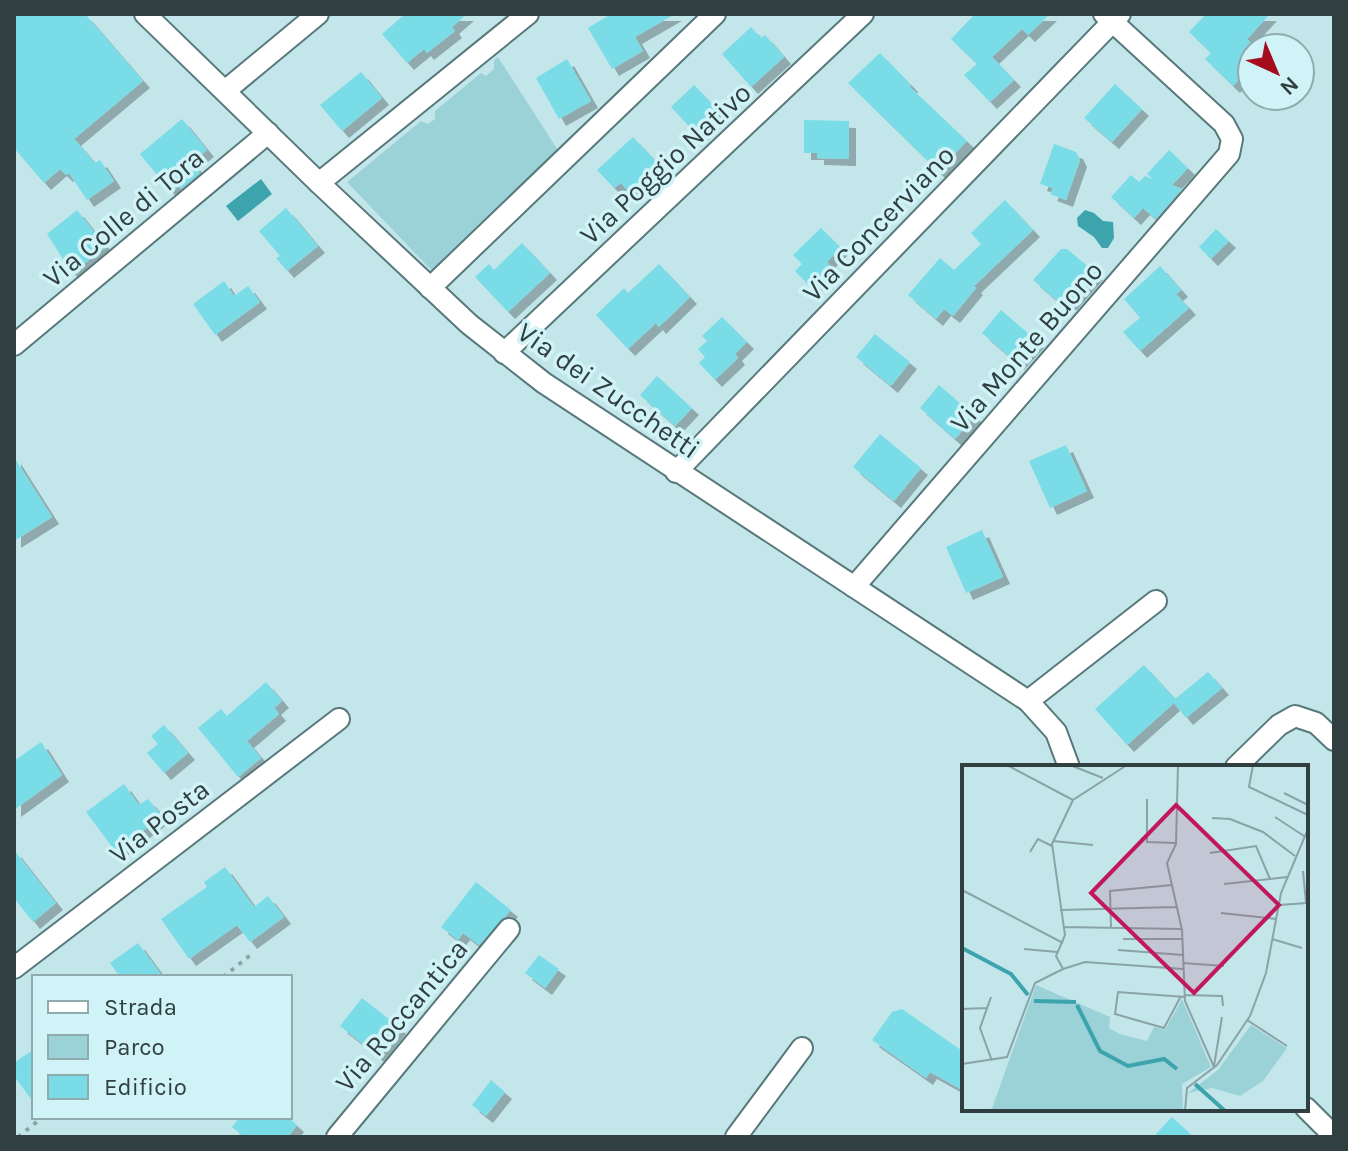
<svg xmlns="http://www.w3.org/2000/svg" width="1348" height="1151" viewBox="0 0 1348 1151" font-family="Karla,sans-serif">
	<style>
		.green { fill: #9bd2d8 }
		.water { fill: #3da4ae }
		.building { fill: #7adce7; filter: url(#shadow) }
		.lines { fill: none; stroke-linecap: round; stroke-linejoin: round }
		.minor-casing { stroke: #58797c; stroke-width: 24 }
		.path { stroke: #8aa4a7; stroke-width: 4; stroke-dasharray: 4 6; stroke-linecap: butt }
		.minor { stroke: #fff; stroke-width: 20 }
		.labels { text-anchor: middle; stroke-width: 7; stroke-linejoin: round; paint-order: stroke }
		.street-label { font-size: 28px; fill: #313f40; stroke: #d0f3f7 }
		.inset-river { fill: none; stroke: #3da4ae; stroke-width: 4 }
		.inset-road { fill: none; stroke: #89a3a6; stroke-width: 2 }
		.view { fill: #c2185b; fill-opacity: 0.15; stroke: #c2185b; stroke-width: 4 }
		.inset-edge { fill: none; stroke: #313f40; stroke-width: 4 }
	</style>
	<defs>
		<filter id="shadow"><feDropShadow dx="7" dy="7" stdDeviation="0" flood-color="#0004"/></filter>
	</defs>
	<rect width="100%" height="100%" fill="#c3e6ea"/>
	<!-- green -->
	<path class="green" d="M498,57L561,155L435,274L347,182L421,121L428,124L435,119V111L481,73L486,76L494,69V60Z"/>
	<!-- water -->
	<g class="water">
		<path d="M261,179L272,194L238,221L226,206Z"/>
		<path d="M1085,210L1094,213L1103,221L1113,222L1114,238L1108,248H1102L1094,237L1078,226L1077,218Z"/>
	</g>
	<!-- building -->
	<g class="building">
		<path d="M14,14H85L143,81L74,139L95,163L100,160L114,181L87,200L69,173L66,175L60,169L44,183L14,148Z"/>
		<path d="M405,14H467L452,27L455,31L427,53L424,49L407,63L382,34Z"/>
		<path d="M611,14H675L635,37L643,51L612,69L588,28Z"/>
		<path d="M975,14H1050L1028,35L1022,29L992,57L1014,80L990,102L964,75L977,64L951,39Z"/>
		<path d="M1206,14H1270L1247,39L1255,47L1243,59L1251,66L1233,86L1205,59L1211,53L1189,32Z"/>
		<path d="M751,27L761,38L765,35L784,57L751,87L722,54Z"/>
		<path d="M880,53L911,85L910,87L967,141L938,171L848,83Z"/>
		<path d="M567,59L591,101L559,119L536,78Z"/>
		<path d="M361,72L382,98L342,131L320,105Z"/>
		<path d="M1115,84L1142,109L1112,142L1084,118Z"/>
		<path d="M694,85L721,113L698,136L671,107Z"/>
		<path d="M182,119L207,150L192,162L200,173L181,189L179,186L171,192L140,154Z"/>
		<path d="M804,120L849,121V159L817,158V153H804Z"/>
		<path d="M633,137L661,167L631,194L621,183L614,188L597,170Z"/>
		<path d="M1054,144L1076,152L1080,160L1066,200L1050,194L1053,188L1040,184Z"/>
		<path d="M1169,150L1188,168L1172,185L1182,189L1156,219L1143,208L1134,218L1111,197L1131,175L1139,182L1145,176L1153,179L1147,174Z"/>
		<path d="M1005,200L1033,230L974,286L976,288L953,316L944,309L936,319L908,295L940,258L954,270L981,244L971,233Z"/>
		<path d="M286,208L318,246L287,271L276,258L280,256L259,231Z"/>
		<path d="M77,210L106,247L72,273L47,234Z"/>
		<path d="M821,228L841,248L827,262L832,268L811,288L795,271L802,264L793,255Z"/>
		<path d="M1216,229L1229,241L1211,259L1199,247Z"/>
		<path d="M522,243L550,273L508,312L475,277L489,264L494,270Z"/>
		<path d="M1061,249H1067L1096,273L1070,303L1061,304L1033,280Z"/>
		<path d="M659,264L690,297L659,327L656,323L628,349L596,315L624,288L628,293Z"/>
		<path d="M1160,266L1181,290L1176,294L1189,308L1140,351L1123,332L1140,318L1124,299Z"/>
		<path d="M224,281L234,296L248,286L260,302L215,335L193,304Z"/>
		<path d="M1001,310L1037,341L1017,363L982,333Z"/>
		<path d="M722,317L747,342L735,354L738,358L715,380L699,363L705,357L698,349L707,341L702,336Z"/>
		<path d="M875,334L910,362L891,386L856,357Z"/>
		<path d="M657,376L692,408L675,426L640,395Z"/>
		<path d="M939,385L975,416L955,439L920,408Z"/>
		<path d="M880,434L921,468L894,501L853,467Z"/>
		<path d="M1066,445L1087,491L1050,508L1029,461Z"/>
		<path d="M14,457L52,517L14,541Z"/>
		<path d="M982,530L1003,577L966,593L946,547Z"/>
		<path d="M1144,665L1175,699L1208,672L1222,688L1186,718L1174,703L1127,745L1095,709Z"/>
		<path d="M266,682L282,701L274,708L279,714L247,741L261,758L238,777L198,728L221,709L227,716Z"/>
		<path d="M164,725L188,753L164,773L147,753L158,744L151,736Z"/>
		<path d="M41,742L62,775L14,810V761Z"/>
		<path d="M124,784L139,805L148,799L162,816L116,852L86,812Z"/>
		<path d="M14,850L56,903L33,922L14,898Z"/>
		<path d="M225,867L254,907L268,896L284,917L250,942L237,925L189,959L161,919L207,887L204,882Z"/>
		<path d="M476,882L511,910L479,945L463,933L458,940L441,927Z"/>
		<path d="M138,943L163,977H120L110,963Z"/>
		<path d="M539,955L559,969L545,988L525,973Z"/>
		<path d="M362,998L399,1027L377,1055L340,1026Z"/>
		<path d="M902,1009L964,1052V1091L930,1072L926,1078L872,1040L892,1012Z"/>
		<path d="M34,1049V1103L14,1076V1063Z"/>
		<path d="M491,1080L505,1092L486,1116L472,1105Z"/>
		<path d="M240,1117H288L297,1125L288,1137H244L232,1127Z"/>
		<path d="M1172,1117L1194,1137H1153Z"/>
	</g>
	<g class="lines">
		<!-- minor casing -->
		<g class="minor-casing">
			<g id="minor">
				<path d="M145,14L319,183L469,324L544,383L1028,701L1056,732L1069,767"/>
				<path d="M225,91L318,14"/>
				<path d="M319,183L528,14"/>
				<path d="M430,288L715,14"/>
				<path d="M14,345L268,133"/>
				<path d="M504,353L863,14"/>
				<path d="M676,472L1120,14"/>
				<path d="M854,587L1229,154L1232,139L1224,124L1104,14"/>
				<path d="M1028,701L1156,601"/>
				<path d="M1236,767L1279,725L1295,716L1316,723L1334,740"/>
				<path d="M14,968L339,719"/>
				<path d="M1306,1108L1334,1136"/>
				<path d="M337,1137L509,929"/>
				<path d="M736,1137L802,1048"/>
			</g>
		</g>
		<!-- path -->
		<g class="path">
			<path d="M223,977L253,953"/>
			<path d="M18,1137L43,1117"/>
		</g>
		<!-- minor -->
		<use href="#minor" class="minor"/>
	</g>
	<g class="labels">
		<!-- street labels -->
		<g class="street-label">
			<text transform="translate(665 163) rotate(-43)" y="10">Via Poggio Nativo</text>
			<text transform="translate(123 217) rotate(-40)" y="10">Via Colle di Tora</text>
			<text transform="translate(878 223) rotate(-46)" y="10">Via Concerviano</text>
			<text transform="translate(1026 346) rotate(-49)" y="10">Via Monte Buono</text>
			<text transform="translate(609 390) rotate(35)" y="10">Via dei Zucchetti</text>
			<text transform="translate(159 821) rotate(-38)" y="10">Via Posta</text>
			<text transform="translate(401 1015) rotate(-50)" y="10">Via Roccantica</text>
		</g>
	</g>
	<!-- overview -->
	<g transform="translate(962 765)">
		<rect width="346" height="346" fill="#c3e6ea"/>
		<path d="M74,220L148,252L147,263L158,269L185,276L192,262L203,265L220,234L249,302L220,319L221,346H29ZM289,260L325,283L301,316L278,331L250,323L226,328L256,305Z" fill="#9bd2d8"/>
		<path class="inset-river" d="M0,183L49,209L66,230M72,236L114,237M115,240L138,286L166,301L202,294L215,304M233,319L263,346"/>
		<path class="inset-road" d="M45,0L111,35M108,0L141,13M216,0L214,79L205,98L220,165L223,236L252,302M291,0L287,22L346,50M322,28L346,40M185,34V77L214,78M313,52L342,71M250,53L268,54L301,67L333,91M91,76L131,80M68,87L76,74L90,81M248,88L294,81L308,114M341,106L344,138M262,119L325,112M0,125L101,178M317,140L345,138M98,145L215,142M259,148L314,154M101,162L219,164M149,162L148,126L210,120M161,174H220M310,174L340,183M62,184L95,187M156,185L221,190M221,198L262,201M101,204L123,197L221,204M222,230L260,231L261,241M219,231L202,263L153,249L156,227L223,232M29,232L18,263L30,296M0,244L25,243M285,255L325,281M0,299L45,292L73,218L101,204L94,191L103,170L90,79L111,35L165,0M252,301L260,252M223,346L225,323L255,300L288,251L304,208L319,128L346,64"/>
		<path class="view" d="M214,40L317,140L232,228L129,128Z"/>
		<rect width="346" height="346" class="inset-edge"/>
	</g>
	<!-- border -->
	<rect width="1348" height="1151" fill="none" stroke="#313f40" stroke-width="32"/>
	<!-- legend -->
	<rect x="32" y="975" width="260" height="144" fill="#d0f3f7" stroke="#90abae" stroke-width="2"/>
	<rect x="48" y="1001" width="40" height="12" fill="#ffffff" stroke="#90abae" stroke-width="2"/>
	<text x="104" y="1015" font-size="24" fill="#313f40">Strada</text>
	<rect x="48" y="1035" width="40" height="24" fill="#9bd2d8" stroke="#90abae" stroke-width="2"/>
	<text x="104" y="1055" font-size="24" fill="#313f40">Parco</text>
	<rect x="48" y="1075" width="40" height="24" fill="#7adce7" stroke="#90abae" stroke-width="2"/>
	<text x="104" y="1095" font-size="24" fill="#313f40">Edificio</text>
	<!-- north arrow -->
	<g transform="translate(1276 72) rotate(136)"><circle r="38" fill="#d0f3f7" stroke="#90abae" stroke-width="2"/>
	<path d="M0-6L14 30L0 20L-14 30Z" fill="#a50d1f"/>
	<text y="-12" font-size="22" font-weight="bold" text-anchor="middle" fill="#313f40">N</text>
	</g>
</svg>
